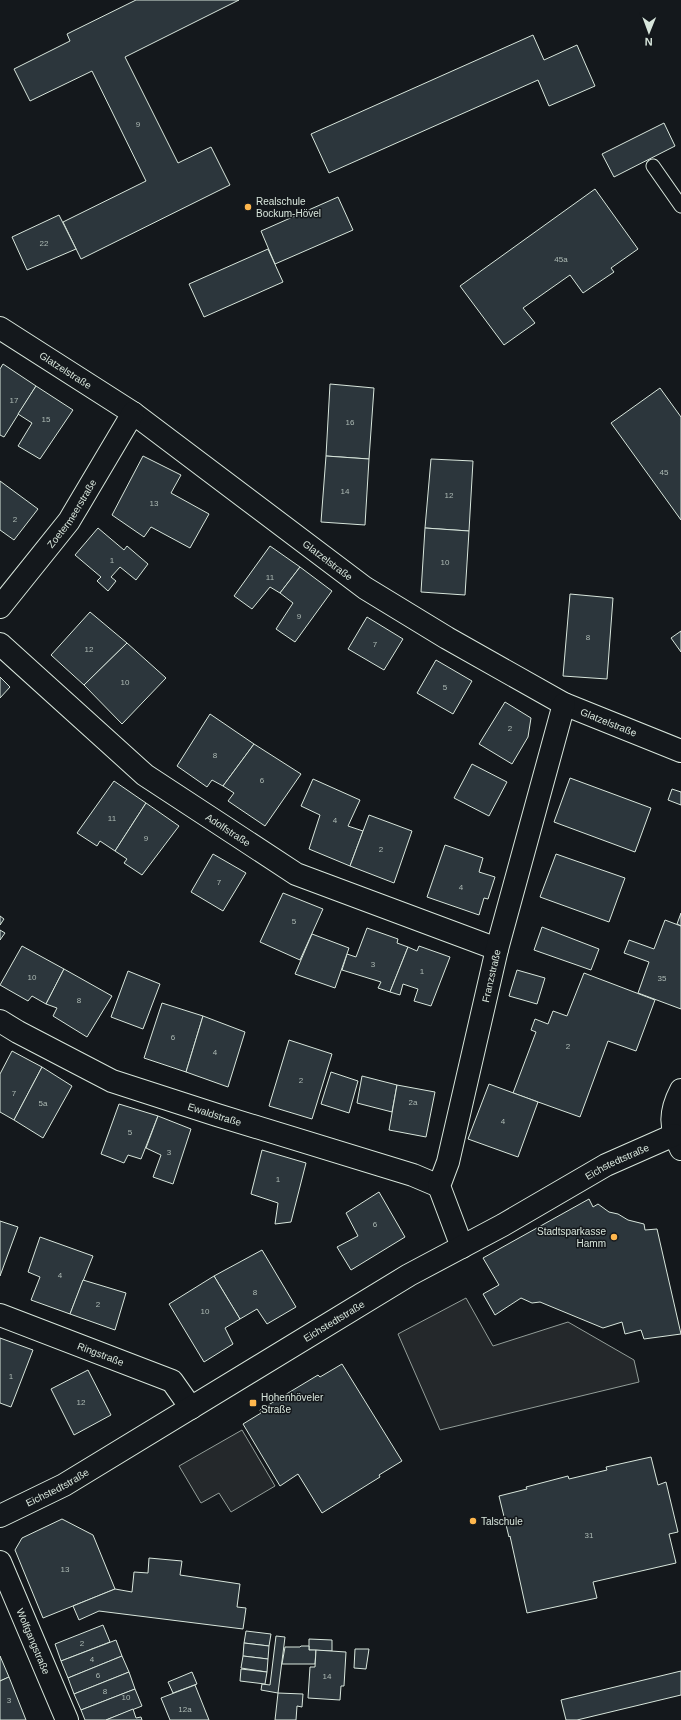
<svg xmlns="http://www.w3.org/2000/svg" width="681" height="1720" viewBox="0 0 681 1720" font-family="Arial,sans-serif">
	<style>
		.parking { fill: #24282b; stroke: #939e99 }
		.building { fill: #2c363c; stroke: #d8e6dc }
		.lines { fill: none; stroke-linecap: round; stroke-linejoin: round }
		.lane-casing { stroke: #d8e6dc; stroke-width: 15 }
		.street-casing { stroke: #d8e6dc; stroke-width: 24 }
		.secondary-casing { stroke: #d8e6dc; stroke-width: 24 }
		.lane { stroke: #14181c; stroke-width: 13 }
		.street { stroke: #14181c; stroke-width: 22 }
		.secondary { stroke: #14181c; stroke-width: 22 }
		.poi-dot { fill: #ffb74d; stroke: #14181c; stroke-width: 1.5 }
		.labels { text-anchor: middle; stroke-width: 3; stroke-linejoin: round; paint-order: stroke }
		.number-label { font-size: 8px; fill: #adbab4 }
		.poi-label { font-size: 10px; fill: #d8e6dc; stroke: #14181c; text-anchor: start }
		.street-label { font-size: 10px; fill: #d8e6dc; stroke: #14181c }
	</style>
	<rect width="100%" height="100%" fill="#14181c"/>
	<!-- parking -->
	<g class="parking">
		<path d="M466,1298L493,1346L568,1322L634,1360L639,1382L440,1430L398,1334Z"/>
		<path d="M242,1430L275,1486L231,1512L219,1493L201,1503L179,1466Z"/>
	</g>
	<!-- building -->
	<g class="building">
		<path d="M136,0H239L125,57L178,163L211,147L230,185L81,259L63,222L146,181L92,71L30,101L14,69L70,41L67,34Z"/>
		<path d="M533,35L544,60L577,45L595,86L549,106L538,80L329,173L311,134Z"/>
		<path d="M664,123L675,146L614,177L602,154Z"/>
		<path d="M595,189L638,249L611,268L614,272L583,293L570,275L523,308L535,323L504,345L460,286Z"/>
		<path d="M338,197L353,230L275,264L261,231Z"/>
		<path d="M59,215L76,249L27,270L12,237Z"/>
		<path d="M268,249L283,282L204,317L189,284Z"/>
		<path d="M3,364L36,386L4,437L0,435V369Z"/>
		<path d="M330,384L374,388L369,459L326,456Z"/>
		<path d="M36,386L73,410L40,459L18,446L32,423L18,414Z"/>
		<path d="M660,388L681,417V520L611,423Z"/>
		<path d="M143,456L181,475L171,493L209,514L190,548L151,527L144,537L112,515Z"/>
		<path d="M326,456L369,459L365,525L321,522Z"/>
		<path d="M431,459L473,461L469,531L425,528Z"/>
		<path d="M0,481L38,509L14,540L0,530Z"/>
		<path d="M98,528L124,550L127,546L148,564L136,580L120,567L111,577L116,581L108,591L97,581L101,577L75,555Z"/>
		<path d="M425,528L469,531L465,595L421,592Z"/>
		<path d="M270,546L300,567L280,593L270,587L252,609L234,596Z"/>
		<path d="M300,567L332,591L295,642L276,629L293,603L280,593Z"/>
		<path d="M570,594L613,598L607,679L563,676Z"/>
		<path d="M90,612L127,643L84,685L51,655Z"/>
		<path d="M367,617L403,639L384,670L348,649Z"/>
		<path d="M681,631V652L671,638Z"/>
		<path d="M127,643L166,678L122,724L84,685Z"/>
		<path d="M436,660L472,681L453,714L417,693Z"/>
		<path d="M0,677L10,687L0,698Z"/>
		<path d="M505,702L531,718L528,737L512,764L479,744Z"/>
		<path d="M210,714L254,744L223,786L212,780L207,787L177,766Z"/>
		<path d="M254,744L301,774L265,826L228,801L234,793L223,786Z"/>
		<path d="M472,764L507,782L489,816L454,798Z"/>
		<path d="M570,778L651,808L635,852L554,822Z"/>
		<path d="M313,779L360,800L348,826L363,831L350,866L309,849L320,815L301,806Z"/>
		<path d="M114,781L146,803L115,851L100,841L97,846L77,833Z"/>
		<path d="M672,789L681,792V805L668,800Z"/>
		<path d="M146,803L179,826L142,875L124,863L127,859L115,851Z"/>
		<path d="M369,815L412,831L394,883L350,866Z"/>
		<path d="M445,845L483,858L479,872L495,877L488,899L484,898L479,915L427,897Z"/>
		<path d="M213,854L246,873L223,911L191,892Z"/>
		<path d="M556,854L625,878L609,922L540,897Z"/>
		<path d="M283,893L323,909L300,960L260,942Z"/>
		<path d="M681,913V926L677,924Z"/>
		<path d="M0,916L4,919L0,925Z"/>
		<path d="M665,920L681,926V1009L638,993L649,962L624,953L629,940L654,949Z"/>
		<path d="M542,927L599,949L591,970L534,950Z"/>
		<path d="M367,928L398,939L397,943L408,947L390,992L378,988L381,982L342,970L347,954L356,957Z"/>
		<path d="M0,930L5,933L0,940Z"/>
		<path d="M312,934L349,948L335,988L295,974Z"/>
		<path d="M22,946L64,969L46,1004L32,996L28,1001L0,985Z"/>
		<path d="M419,946L450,957L431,1006L414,1001L418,989L403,984L400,995L390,992L408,947L417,951Z"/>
		<path d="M64,969L112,996L87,1037L53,1016L57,1008L46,1004Z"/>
		<path d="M517,970L545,978L537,1004L509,996Z"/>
		<path d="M128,971L160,984L143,1029L111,1017Z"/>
		<path d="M584,973L655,1000L636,1051L608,1041L580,1117L513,1093L536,1032L531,1030L535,1019L548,1024L553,1011L567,1016Z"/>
		<path d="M162,1003L203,1016L186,1072L144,1058Z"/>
		<path d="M203,1016L245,1032L228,1087L186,1072Z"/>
		<path d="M289,1040L332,1054L312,1119L269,1106Z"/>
		<path d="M12,1051L42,1067L14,1120L0,1112V1074Z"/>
		<path d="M42,1067L72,1086L43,1138L14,1120Z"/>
		<path d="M331,1072L358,1081L349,1113L321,1104Z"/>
		<path d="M362,1076L397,1085L392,1112L357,1103Z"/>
		<path d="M489,1084L538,1102L518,1157L468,1139Z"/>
		<path d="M397,1085L435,1092L426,1137L389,1130Z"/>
		<path d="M119,1104L158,1116L141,1159L128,1155L124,1163L101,1154Z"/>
		<path d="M158,1116L191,1129L173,1184L153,1177L161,1155L146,1148Z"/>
		<path d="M262,1150L306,1163L291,1222L275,1224L278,1203L251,1194Z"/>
		<path d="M379,1192L405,1237L351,1270L337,1247L358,1236L346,1213Z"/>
		<path d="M589,1199L593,1207L598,1204L609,1212L618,1214L628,1220L644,1224L645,1230L657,1229L681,1334L644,1339L641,1330L625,1334L622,1322L603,1328L540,1302L532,1303L521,1298L495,1315L483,1294L499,1285L483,1258Z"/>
		<path d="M0,1221L18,1227L0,1276Z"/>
		<path d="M40,1237L93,1256L70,1314L31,1300L40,1277L28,1272Z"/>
		<path d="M262,1250L296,1307L267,1324L257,1309L240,1319L214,1276Z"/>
		<path d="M214,1276L240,1319L225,1328L233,1344L204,1362L169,1304Z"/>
		<path d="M83,1280L126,1293L115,1330L70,1314Z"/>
		<path d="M0,1338L33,1350L11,1407L0,1403Z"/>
		<path d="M342,1364L402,1461L379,1475L380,1477L322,1513L298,1474L280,1486L243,1424L261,1413L260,1410L318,1375L320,1377Z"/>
		<path d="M88,1370L111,1415L74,1435L51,1389Z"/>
		<path d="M651,1457L658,1485L666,1482L678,1532L669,1534L676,1563L593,1582L597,1598L527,1613L510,1536L509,1537L499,1496L527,1489L526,1487L568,1476L569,1479L607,1470L606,1467Z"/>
		<path d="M62,1519L93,1535L115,1589L43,1618L15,1550L22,1538Z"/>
		<path d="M149,1558L182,1561L180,1575L240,1584L237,1607L246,1608L243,1629L99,1611L79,1620L73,1606L115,1589L132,1592L134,1572L148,1573Z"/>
		<path d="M103,1625L110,1642L61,1661L55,1644Z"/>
		<path d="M246,1631L271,1634L269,1646L244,1643Z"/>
		<path d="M276,1636L285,1637L278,1693L261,1690L262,1684L270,1685Z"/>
		<path d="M309,1639L332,1640V1651L309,1650Z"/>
		<path d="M116,1640L122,1656L68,1678L61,1661Z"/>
		<path d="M244,1643L269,1646L268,1659L243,1656Z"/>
		<path d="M301,1646H309V1650H316L315,1664H282L285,1647H300Z"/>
		<path d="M355,1649H369L366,1669L354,1668Z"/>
		<path d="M316,1650L346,1652L344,1686H341L340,1700L308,1698L310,1667H315Z"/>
		<path d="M0,1656L9,1677L0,1681Z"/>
		<path d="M122,1656L129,1672L74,1694L68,1678Z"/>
		<path d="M243,1656L268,1659L267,1672L241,1668Z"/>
		<path d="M241,1669L267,1672L265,1684L240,1681Z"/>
		<path d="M681,1671V1695L577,1720H566L561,1700Z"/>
		<path d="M129,1672L135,1689L81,1710L74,1694Z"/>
		<path d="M192,1672L197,1684L173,1693L168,1682Z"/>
		<path d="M9,1677L26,1720H0V1681Z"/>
		<path d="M195,1685L209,1720H170L161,1698Z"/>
		<path d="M135,1689L142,1706L106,1720H85L81,1710Z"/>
		<path d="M278,1693L303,1694L302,1707L297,1706L296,1720H275Z"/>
		<path d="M133,1709L136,1718L141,1717L142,1720H106Z"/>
	</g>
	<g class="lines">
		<!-- lane casing -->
		<g class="lane-casing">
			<path id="lane" d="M653,166L681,206"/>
		</g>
		<!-- street casing -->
		<g class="street-casing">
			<g id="street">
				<path id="s1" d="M0,328L133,413L365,588L447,638L564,704L681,751"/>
				<path id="s2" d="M0,607L69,521L133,413"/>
				<path id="s3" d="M0,644L145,775L296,874L497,949"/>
				<path id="s4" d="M0,1021L18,1032L112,1081L217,1115L413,1175L439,1186"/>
				<path id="s5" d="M462,1247L439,1186L448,1162L497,949L564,704"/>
				<path id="s6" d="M0,1315L172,1381L191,1408"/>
				<path id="s7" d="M0,1562L67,1720"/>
			</g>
		</g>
		<!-- secondary casing -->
		<g class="secondary-casing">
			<g id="secondary">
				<path d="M681,1090C669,1113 670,1127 681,1149"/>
				<path id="s8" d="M0,1516L64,1485L409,1275L503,1225L606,1165L674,1135"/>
			</g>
		</g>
		<!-- lane -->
		<use href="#lane" class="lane"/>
		<!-- street -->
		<use href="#street" class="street"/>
		<!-- secondary -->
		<use href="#secondary" class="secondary"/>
	</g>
	<!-- markers -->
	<g class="poi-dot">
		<circle cx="248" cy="207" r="4"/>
		<circle cx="614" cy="1237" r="4"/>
		<rect x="249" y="1399" width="8" height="8" rx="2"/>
		<circle cx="473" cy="1521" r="4"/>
	</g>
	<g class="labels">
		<!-- number labels -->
		<g class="number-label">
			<text x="138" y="127">9</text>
			<text x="44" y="246">22</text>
			<text x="561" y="262">45a</text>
			<text x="14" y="403">17</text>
			<text x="46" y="422">15</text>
			<text x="350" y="425">16</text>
			<text x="664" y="475">45</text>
			<text x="345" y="494">14</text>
			<text x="449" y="498">12</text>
			<text x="154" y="506">13</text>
			<text x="15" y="522">2</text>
			<text x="112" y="563">1</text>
			<text x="445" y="565">10</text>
			<text x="270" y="580">11</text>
			<text x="299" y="619">9</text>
			<text x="588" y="640">8</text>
			<text x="375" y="647">7</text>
			<text x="89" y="652">12</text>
			<text x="125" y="685">10</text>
			<text x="445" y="690">5</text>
			<text x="510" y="731">2</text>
			<text x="215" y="758">8</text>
			<text x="262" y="783">6</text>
			<text x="112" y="821">11</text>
			<text x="335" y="823">4</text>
			<text x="146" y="841">9</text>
			<text x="381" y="852">2</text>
			<text x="219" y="885">7</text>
			<text x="461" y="890">4</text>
			<text x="294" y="924">5</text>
			<text x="373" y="967">3</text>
			<text x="422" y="974">1</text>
			<text x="32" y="980">10</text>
			<text x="662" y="981">35</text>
			<text x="79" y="1003">8</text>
			<text x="173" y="1040">6</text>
			<text x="568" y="1049">2</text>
			<text x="215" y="1055">4</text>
			<text x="301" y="1083">2</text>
			<text x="14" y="1096">7</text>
			<text x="413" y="1105">2a</text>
			<text x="43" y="1106">5a</text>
			<text x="503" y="1124">4</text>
			<text x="130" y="1135">5</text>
			<text x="169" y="1155">3</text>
			<text x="278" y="1182">1</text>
			<text x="375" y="1227">6</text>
			<text x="60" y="1278">4</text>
			<text x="255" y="1295">8</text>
			<text x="98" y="1307">2</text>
			<text x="205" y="1314">10</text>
			<text x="11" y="1379">1</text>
			<text x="81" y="1405">12</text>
			<text x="589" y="1538">31</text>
			<text x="65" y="1572">13</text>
			<text x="82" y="1646">2</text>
			<text x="92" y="1662">4</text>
			<text x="98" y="1678">6</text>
			<text x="327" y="1679">14</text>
			<text x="105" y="1694">8</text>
			<text x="126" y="1700">10</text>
			<text x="9" y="1703">3</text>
			<text x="185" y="1712">12a</text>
		</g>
		<!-- poi labels -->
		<g class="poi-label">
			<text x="256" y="205">Realschule<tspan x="256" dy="12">Bockum-Hövel</tspan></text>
			<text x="606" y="1235" text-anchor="end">Stadtsparkasse<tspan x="606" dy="12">Hamm</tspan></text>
			<text x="261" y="1401">Hohenhöveler<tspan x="261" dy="12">Straße</tspan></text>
			<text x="481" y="1525">Talschule</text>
		</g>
		<!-- street labels -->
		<g class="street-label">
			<text dy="4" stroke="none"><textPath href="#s1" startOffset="78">Glatzelstraße</textPath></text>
			<text dy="4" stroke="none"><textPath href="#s2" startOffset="118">Zoetermeerstraße</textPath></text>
			<text dy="4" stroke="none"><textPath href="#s1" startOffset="402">Glatzelstraße</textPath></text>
			<text dy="4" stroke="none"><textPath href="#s1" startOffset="727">Glatzelstraße</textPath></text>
			<text dy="4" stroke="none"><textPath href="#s3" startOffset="295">Adolfstraße</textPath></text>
			<text dy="4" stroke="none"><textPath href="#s5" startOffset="282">Franzstraße</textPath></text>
			<text dy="4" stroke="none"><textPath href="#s4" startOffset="235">Ewaldstraße</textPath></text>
			<text dy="4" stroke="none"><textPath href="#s8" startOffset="712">Eichstedtstraße</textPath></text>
			<text dy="4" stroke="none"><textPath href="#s8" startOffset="387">Eichstedtstraße</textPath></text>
			<text dy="4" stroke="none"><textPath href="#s6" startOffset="108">Ringstraße</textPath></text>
			<text dy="4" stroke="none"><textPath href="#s8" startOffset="64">Eichstedtstraße</textPath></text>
			<text dy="4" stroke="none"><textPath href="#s7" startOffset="86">Wolfgangstraße</textPath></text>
		</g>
	</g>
	<!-- north arrow -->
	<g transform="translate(649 32) rotate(181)" stroke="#14181c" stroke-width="3" paint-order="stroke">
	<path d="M0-3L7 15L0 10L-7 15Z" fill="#d8e6dc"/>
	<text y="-6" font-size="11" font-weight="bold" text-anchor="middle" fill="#d8e6dc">N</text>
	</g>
</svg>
